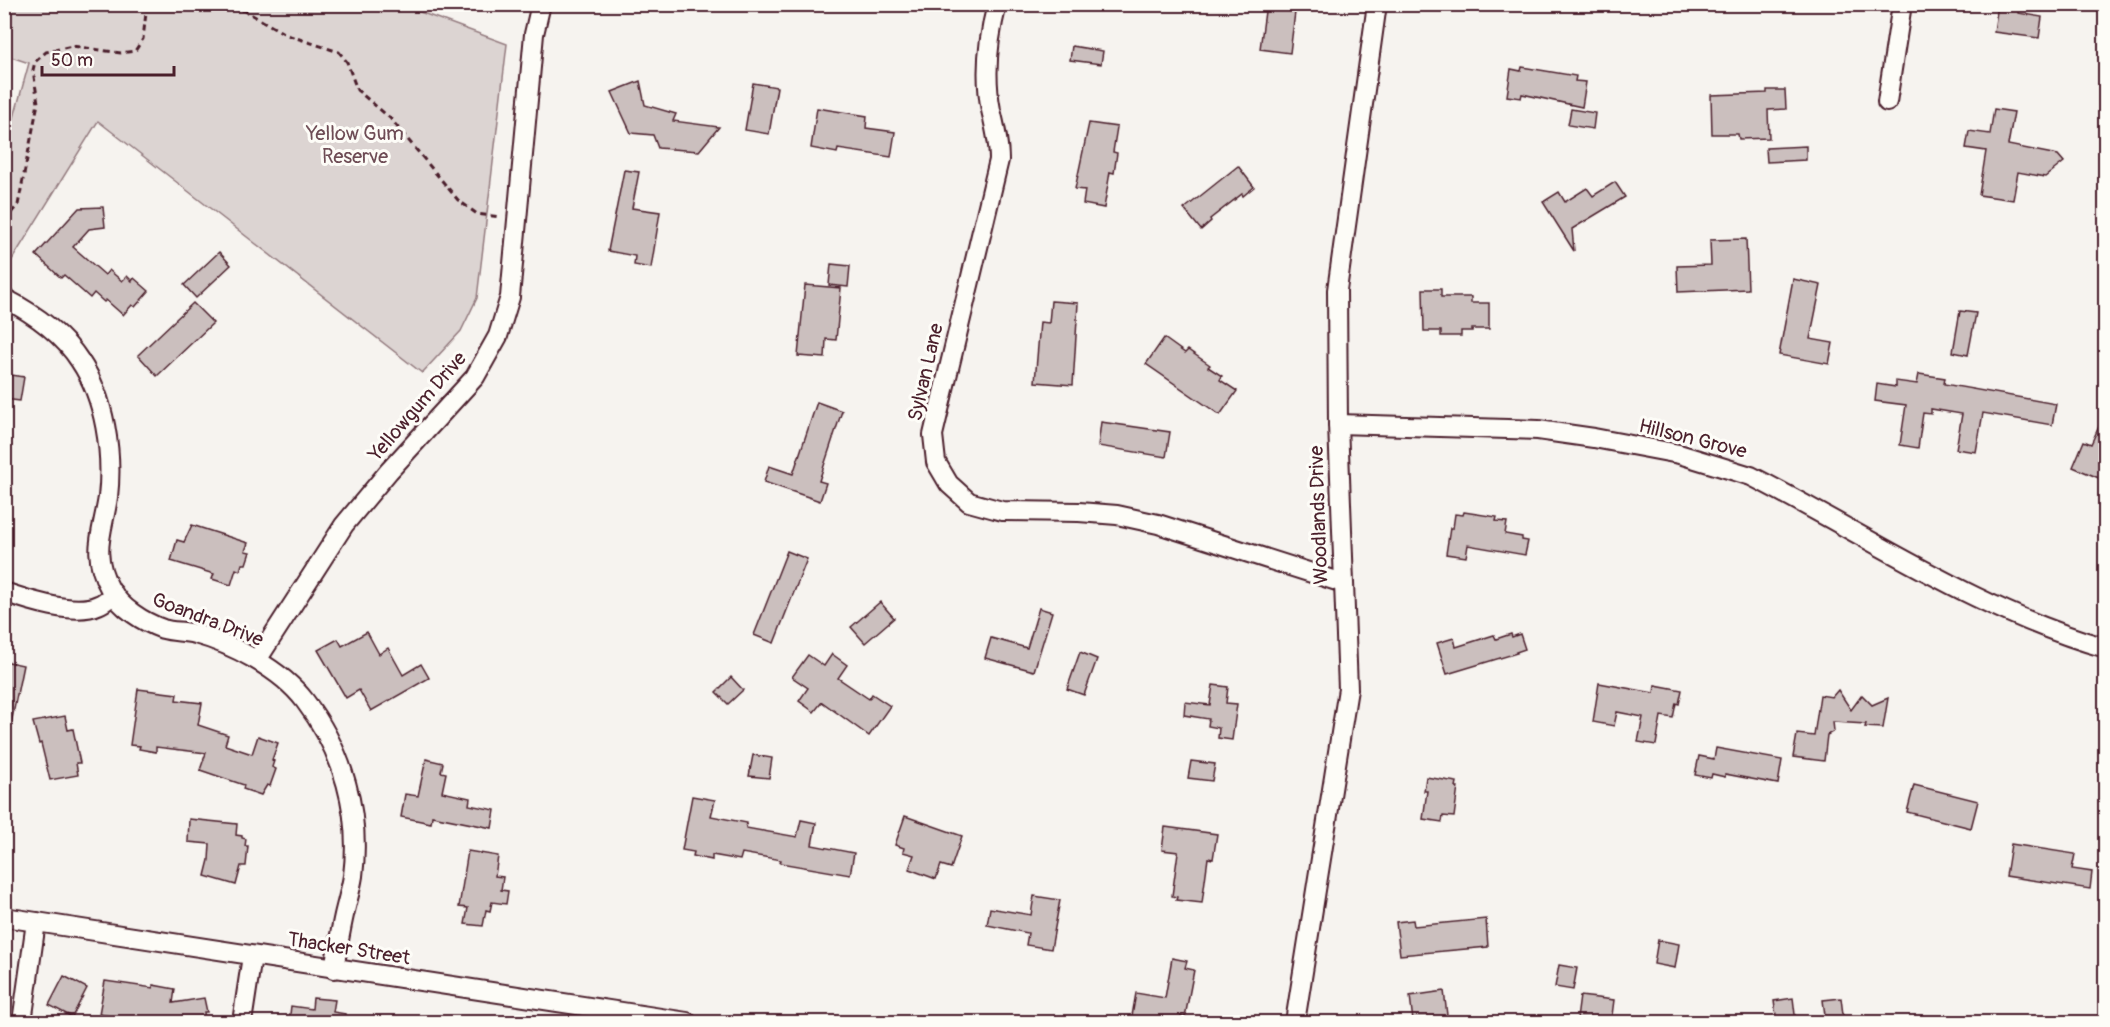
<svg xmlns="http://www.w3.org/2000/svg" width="2110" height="1027" viewBox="0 0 2110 1027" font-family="Pangolin,sans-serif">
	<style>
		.green { fill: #dcd4d2; stroke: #937a7e; stroke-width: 1.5 }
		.building { fill: #cbbfbe; stroke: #4a1f2b; stroke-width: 1.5 }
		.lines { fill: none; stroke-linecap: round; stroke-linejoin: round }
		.minor-casing { stroke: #4a1f2b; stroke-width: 22 }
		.path { stroke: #4a1f2b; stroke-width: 3; stroke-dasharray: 6 4.5; stroke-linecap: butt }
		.minor { stroke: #fdfcf7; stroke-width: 18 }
		.labels { text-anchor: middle; stroke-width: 6; stroke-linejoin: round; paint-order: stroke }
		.park-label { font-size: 20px; fill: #6e4c55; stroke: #fdfcf7 }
		.street-label { font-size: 20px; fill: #4a1f2b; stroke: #fdfcf7 }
	</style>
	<rect width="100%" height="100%" fill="#f6f3ef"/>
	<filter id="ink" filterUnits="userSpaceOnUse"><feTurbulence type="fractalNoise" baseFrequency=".0167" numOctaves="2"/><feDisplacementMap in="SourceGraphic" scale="12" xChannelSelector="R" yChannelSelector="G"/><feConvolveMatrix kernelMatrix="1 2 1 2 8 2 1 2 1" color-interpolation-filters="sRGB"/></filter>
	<g filter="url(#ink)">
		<!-- green -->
		<path class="green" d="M5,4L401,5L507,44L477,298L461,331L422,373L98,121L5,271V150L29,63L5,55Z"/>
		<!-- building -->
		<g class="building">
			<path d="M1266,4H1296L1290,53L1260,49Z"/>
			<path d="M1998,4H2019L2018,13L2042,17L2039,38L1994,32Z"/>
			<path d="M1072,46L1103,51L1101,64L1070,60Z"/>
			<path d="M1522,67L1576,76L1575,81L1586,82L1582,107L1522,94L1521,98L1507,96L1511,69L1521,71Z"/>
			<path d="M640,81L645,105L676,114L673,121L719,127L699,151L658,148L653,135L631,133L612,92Z"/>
			<path d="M753,83L777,87L769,134L745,130Z"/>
			<path d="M1767,90H1785L1786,109L1768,110L1769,138L1739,139L1738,134H1712L1711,95L1767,93Z"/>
			<path d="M817,108L867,116L866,128L895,132L891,157L838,149L837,153L811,148Z"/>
			<path d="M1571,109L1595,113L1593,129L1568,125Z"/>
			<path d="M1994,109L2014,112L2008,145L2058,155L2064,162L2045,177L2018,172L2013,200L1979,195L1986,151L1966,148L1969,131L1990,134Z"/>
			<path d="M1089,123L1117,127L1113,152L1117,153L1114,173L1110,172L1104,208L1083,204L1085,190L1075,189Z"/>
			<path d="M1806,146V160L1767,162L1766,148Z"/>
			<path d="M1238,166L1254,187L1243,196L1242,194L1210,219L1211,221L1201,230L1184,209Z"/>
			<path d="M624,170L639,172L632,208L660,212L651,268L634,265L635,256L608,251Z"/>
			<path d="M1615,182L1625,197L1572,229L1574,251L1543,202L1559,192L1565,202L1587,188L1593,196Z"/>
			<path d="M103,207L105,227L89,229L73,247L105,275L109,270L122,281L127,276L132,281L134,278L149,291L135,307L132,305L123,315L106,300L104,302L94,293L90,298L64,275L61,278L36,255L79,208Z"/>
			<path d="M1746,239L1748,289L1678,292L1677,266L1711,265L1710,240Z"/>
			<path d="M219,252L231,265L196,298L184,285Z"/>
			<path d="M831,264L850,266L848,287L829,285Z"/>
			<path d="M1793,279L1821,285L1810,339L1833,343L1829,364L1779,355Z"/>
			<path d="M805,285L841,288L836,340L826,339L825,358L798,356Z"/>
			<path d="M1423,289H1441V297H1471V303H1489V329H1472V331H1461V336H1441V331H1424Z"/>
			<path d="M1051,301L1078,303L1073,385L1035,382L1040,322L1049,323Z"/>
			<path d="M193,303L213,323L157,376L138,355Z"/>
			<path d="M1960,311L1976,313L1968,355L1953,352Z"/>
			<path d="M1164,338L1185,353L1188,350L1210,365L1208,367L1222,376L1220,380L1237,391L1220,415L1146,364Z"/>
			<path d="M4,374L24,377L20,401L4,399Z"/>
			<path d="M1919,374L1945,378L1944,384L2056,404L2052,425L1983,413L1976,452L1956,449L1962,414L1931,409V414L1923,413L1918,448L1900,445L1906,405L1875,401L1877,384L1896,387V381L1917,384Z"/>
			<path d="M817,402L842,411L819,481L826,483L820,501L764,482L769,466L793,474Z"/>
			<path d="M2106,411V481L2073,467L2084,441L2091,444Z"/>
			<path d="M1101,422L1170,432L1166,457L1098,446Z"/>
			<path d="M1464,512L1497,517L1496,521L1507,522L1505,534L1522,537V540L1528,541L1525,555L1468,545L1466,557L1446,554L1450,528H1453L1455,514L1463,515Z"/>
			<path d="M192,525L248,543L245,551L250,552L246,564H242L240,571L236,569L231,585L212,579L214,574L171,561L177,540L184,542Z"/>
			<path d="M787,551L807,559L774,643L754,635Z"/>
			<path d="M880,602L894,618L865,643L851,627Z"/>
			<path d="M1039,608L1052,612L1034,671L985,658L991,638L1027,648Z"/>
			<path d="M367,632L379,654L388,648L403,675L421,664L429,678L371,711L359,690L346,698L318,650L338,639L342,646Z"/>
			<path d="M1511,634L1512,637L1520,634L1525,649L1516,652L1517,653L1447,674L1437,643L1454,638L1456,647L1494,635L1496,639Z"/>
			<path d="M1080,652L1097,659L1084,695L1067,689Z"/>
			<path d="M832,654L847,665L838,678L869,699L872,694L890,706L869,736L822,702L814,712L799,701L808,688L792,677L808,655L824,666Z"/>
			<path d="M4,661L23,665L11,724L4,723Z"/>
			<path d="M731,677L743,690L728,704L716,692Z"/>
			<path d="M1599,683L1654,693L1655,685L1682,690L1679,704L1676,703L1673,718L1661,716L1656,745L1638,742L1643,717L1617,712L1614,726L1593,722Z"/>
			<path d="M1213,685L1228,687L1226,703L1237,704L1232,740L1218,738L1219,728L1208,726L1209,719L1184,715L1185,702L1210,705Z"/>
			<path d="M138,689L177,694L176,700L202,703L198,725L228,735L225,745L252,754L258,736L278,743L272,760L274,761L272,767L276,769L270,786L267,785L261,795L243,789L244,785L200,770L206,753L156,747V752L139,749L140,746L130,745Z"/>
			<path d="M1838,690L1851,710L1862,695L1872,705L1888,698L1883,728L1865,727L1866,724L1833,722L1834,731L1827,735L1824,761L1793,757L1797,734L1814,736L1820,695L1832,697Z"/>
			<path d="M65,716L68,730L73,729L80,763H76L78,775L50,780L41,743L39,744L33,722Z"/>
			<path d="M1716,748L1782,760L1778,784L1725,774V777L1712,774L1711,778L1695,775L1699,756L1714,759Z"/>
			<path d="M753,755L772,758L769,778L749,776Z"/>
			<path d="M426,759L443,763L441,772L446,773L442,792L470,798L469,805L495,810L492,828L432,816L431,823L401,817L405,794L418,796Z"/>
			<path d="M1191,761L1215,764L1212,781L1188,778Z"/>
			<path d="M1426,777L1457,782L1456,787H1458L1454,817L1443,816L1442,822L1423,819L1427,791H1424Z"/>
			<path d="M1914,785L1978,801L1971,828L1907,812Z"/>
			<path d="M692,796L715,800L711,816L747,823L746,828L797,837L801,820L816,823L812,845L854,853L850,875L780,863L781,860L742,853L740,860L712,855V860L693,856L694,852L682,850Z"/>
			<path d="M905,816L962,836L951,868L941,865L936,879L909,869L914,855L903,852L904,848L895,845Z"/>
			<path d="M189,819L237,824L236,835L242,836V838L246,839L245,846H248L246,866H241L236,885L205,876L209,860L210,844L188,842Z"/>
			<path d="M1165,827L1217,834L1213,859L1208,858L1202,903L1176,900L1177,897L1172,896L1178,852L1162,850Z"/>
			<path d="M2011,844L2075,854L2072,869L2092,872L2090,889L2006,876Z"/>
			<path d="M468,851L498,856L495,876L503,877L501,890L508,891L506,904L492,902L490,911L486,910L483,926L465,924L468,908L459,907Z"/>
			<path d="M1034,896L1060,900L1051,949L1026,945L1028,933L987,925L990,908L1031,915Z"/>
			<path d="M1486,919L1488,947L1400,955L1396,922L1413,920L1414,926Z"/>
			<path d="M1658,940L1679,944L1675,968L1654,964Z"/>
			<path d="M1172,958L1187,961L1185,968L1194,970L1185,1017L1181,1016L1180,1023H1168L1132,1016L1136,993L1165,998Z"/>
			<path d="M1559,965L1577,968L1573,990L1555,987Z"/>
			<path d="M64,976L87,988L72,1017L49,1005Z"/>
			<path d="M105,981L153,988V985L175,989L173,1003L204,998L207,1012H204L205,1023H150L99,1014Z"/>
			<path d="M1444,991L1448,1023H1429L1428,1019L1413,1021L1410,996Z"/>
			<path d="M1580,996L1614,1000L1611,1023L1577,1019Z"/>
			<path d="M313,998L335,1000L333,1012L345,1014V1023H289L291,1006L312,1009Z"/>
			<path d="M1793,998L1796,1023H1777L1774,1001Z"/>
			<path d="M1841,998L1844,1023H1826L1823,1000Z"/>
		</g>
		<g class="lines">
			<!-- minor casing -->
			<g class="minor-casing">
				<g id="minor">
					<path d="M997,4C988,39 984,75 991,110C995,127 999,142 999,160L933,435L936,462L949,484L969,502L1002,511L1079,512L1117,515L1158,524L1343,583"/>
					<path d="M1887,102L1902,4"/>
					<path d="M4,298C33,313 62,333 80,361C105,398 113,453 108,497C103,532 90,553 110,589C121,608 143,622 163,629C173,632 184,631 195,634C232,644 281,669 305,701C343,751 361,813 353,876C351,889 347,902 344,915C340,933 337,951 334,969"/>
					<path d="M1338,424L1538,430L1594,438L1679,454L1751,476C1867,535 1979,612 2106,648"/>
					<path d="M4,592C27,600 75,616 98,605C104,603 109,598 114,594"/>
					<path d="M257,660L344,525L389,471L475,377L498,336L510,297L534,34L541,4"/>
					<path d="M4,917L687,1022"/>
					<path d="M22,1022L36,922"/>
					<path d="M242,1022L252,956"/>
					<path d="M1295,1022L1348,689L1338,424L1337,290L1377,4"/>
				</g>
			</g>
			<!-- path -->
			<g class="path">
				<path d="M211,4L245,11L287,35L339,52L347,62L357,90L390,118L458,200L477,214L501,217"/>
				<path d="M4,221L18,205L38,103L33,70L35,62L46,52L72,46L121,53L135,51L143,39L147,4"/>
			</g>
			<!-- minor -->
			<use href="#minor" class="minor"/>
		</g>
	</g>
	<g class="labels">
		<!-- park labels -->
		<g class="park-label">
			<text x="355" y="140">Yellow Gum<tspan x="355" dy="23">Reserve</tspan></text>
		</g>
		<!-- street labels -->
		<g class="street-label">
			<text transform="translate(925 372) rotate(-77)" y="7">Sylvan Lane</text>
			<text transform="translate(417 406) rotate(-49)" y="7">Yellowgum Drive</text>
			<text transform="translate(1693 438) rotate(14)" y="7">Hillson Grove</text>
			<text transform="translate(1318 515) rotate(-92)" y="7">Woodlands Drive</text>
			<text transform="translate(208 619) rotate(21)" y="7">Goandra Drive</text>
			<text transform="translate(349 948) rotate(9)" y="7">Thacker Street</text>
		</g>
	</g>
	<!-- margin -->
	<rect width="2110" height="1027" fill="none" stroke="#fdfcf7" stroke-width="24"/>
	<rect x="12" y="12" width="2086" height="1003" fill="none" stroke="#4a1f2b" stroke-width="2" filter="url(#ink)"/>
	<!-- scale -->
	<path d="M42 66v9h132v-9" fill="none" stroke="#4a1f2b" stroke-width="3"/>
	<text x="51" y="66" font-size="18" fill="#4a1f2b" stroke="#fdfcf7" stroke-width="4.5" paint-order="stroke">50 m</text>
</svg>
